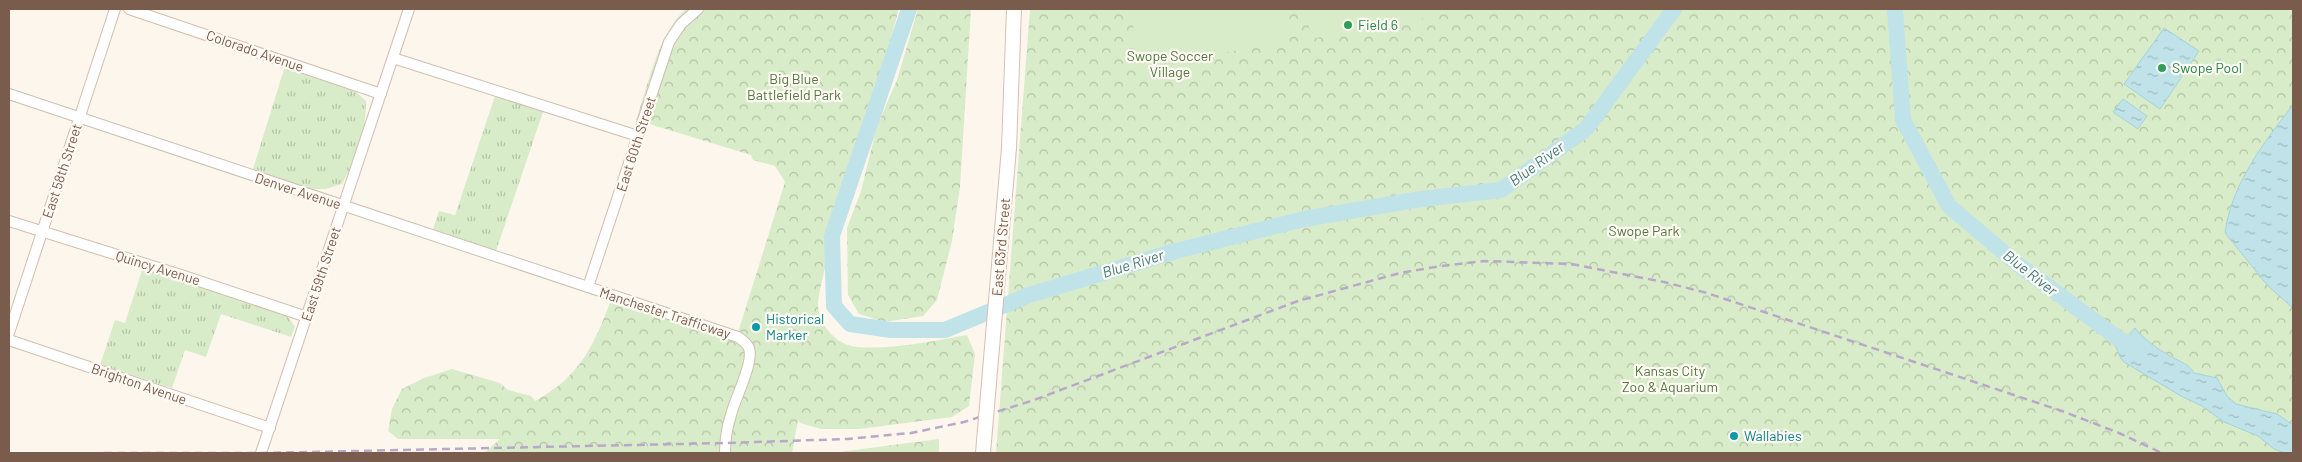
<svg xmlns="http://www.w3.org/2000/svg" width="2302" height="462" viewBox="0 0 2302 462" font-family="Barlow,sans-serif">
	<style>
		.grass { fill: url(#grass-tufts) }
		.forest { fill: url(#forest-crowns) }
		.pitch { fill: #d8ecc9 }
		.water { fill: url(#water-ripples); stroke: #a5d3da }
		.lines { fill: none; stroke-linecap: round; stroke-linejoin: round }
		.river { stroke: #bfe3e8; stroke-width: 16 }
		.minor-casing { stroke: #d1beb0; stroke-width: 12 }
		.secondary-casing { stroke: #d6c0b0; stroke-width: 16 }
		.minor { stroke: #fff; stroke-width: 10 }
		.secondary { stroke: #fff; stroke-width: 14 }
		.rail { stroke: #b9a8c9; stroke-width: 2.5; stroke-dasharray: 8 5; stroke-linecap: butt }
		.secondary-bridge-casing { stroke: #d6c0b0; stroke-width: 16; stroke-linecap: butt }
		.secondary-bridge { stroke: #fff; stroke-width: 14 }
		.leisure-dot { fill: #2e9e5b; stroke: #fffaf3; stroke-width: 2 }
		.culture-dot { fill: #0f9aa8; stroke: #fffaf3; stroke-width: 2 }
		.labels { text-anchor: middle; stroke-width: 4.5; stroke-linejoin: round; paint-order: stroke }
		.leisure-label { font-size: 14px; fill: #27864d; stroke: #fffaf3; text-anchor: start }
		.street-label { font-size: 14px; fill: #7a5c4d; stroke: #fffaf3 }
		.park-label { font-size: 14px; fill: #537a41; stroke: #fffaf3 }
		.culture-label { font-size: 14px; fill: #0d838f; stroke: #fffaf3; text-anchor: start }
		.water-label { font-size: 15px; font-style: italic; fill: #437c86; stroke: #fffaf3 }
	</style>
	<defs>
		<pattern id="grass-tufts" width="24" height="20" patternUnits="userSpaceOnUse" patternTransform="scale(1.25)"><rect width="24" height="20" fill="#d8ecc9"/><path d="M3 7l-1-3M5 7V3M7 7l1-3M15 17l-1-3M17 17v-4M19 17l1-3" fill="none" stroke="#b4c2a5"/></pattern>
		<pattern id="forest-crowns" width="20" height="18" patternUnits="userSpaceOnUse" patternTransform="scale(1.25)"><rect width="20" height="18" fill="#d8ecc9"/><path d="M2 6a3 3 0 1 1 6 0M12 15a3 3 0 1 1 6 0" fill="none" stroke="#b4c2a5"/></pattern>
		<pattern id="water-ripples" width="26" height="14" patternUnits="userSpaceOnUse" patternTransform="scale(1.25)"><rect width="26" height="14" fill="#bfe3e8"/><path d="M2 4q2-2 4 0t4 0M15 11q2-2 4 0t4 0" fill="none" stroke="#a0bbbe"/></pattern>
	</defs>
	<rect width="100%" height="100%" fill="#fdf6ec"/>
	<!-- grass -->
	<g class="grass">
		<path d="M285,66C312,75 346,80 366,101C367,128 355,160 342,184L326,189H312L253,169Z"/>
		<path d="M495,96L543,112L496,251L433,229L439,211L455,215Z"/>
		<path d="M143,267L286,314L295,327L291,337L221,314L206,357L185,350L172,388L100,365L115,320L125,323Z"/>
	</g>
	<!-- forest -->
	<g class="forest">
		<path d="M686,9H899L824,272C822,282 818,295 818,306C819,326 837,345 857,347C891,350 934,341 967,335L975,354L969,406L952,417L859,429H821L800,423L798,420L792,453H484L500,439H398L388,431L392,409L402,389L424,378L452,369L500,383L508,390L531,396L535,401C580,377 594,345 611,300L735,342L785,182L775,166L753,160L751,155L636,120C648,86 658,33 686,9Z"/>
		<path d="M918,9H971L960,187L952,241L937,300L923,316L884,322L859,314L848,295L847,228L861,191L877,126L897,80Z"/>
		<path d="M1030,9H2293V453H996Z"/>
		<path d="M939,439V453H831Z"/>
	</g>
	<!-- pitch -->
	<g class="pitch">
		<path d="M1130,9H1284L1290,41L1141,67Z"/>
		<path d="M1306,9H1461V11L1311,39Z"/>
	</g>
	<!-- water -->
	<g class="water">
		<path d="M2164,28L2199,51L2160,109L2124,84Z"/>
		<path d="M2123,99L2147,116L2138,129L2113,112Z"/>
		<path d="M2293,105V308L2268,286L2225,233C2231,185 2264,142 2293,105Z"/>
		<path d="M2135,328C2144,340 2159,350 2172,357C2182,363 2188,363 2194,373L2217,378L2227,396L2236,404L2277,414L2293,425V453H2284L2274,449L2258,436L2224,422L2202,406L2181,396L2124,362C2118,357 2119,350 2113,343L2116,330L2128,336Z"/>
	</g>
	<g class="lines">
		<!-- river -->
		<g class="river">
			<path d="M909,9L832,236L834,306L850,324L891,330H945L1029,295L1176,251L1304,219L1421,199L1501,190L1586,129L1674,9"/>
			<path d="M1895,9L1903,120L1949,206L2016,263L2115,336L2134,348"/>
		</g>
		<!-- minor casing -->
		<g class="minor-casing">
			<g id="minor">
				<path d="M129,9L381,94"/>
				<path d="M393,58L638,136"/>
				<path d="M9,94L738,337C742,340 747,343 749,348C754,363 735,398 731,415C727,427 725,440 725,453"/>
				<path d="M9,221L181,275L307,317"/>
				<path d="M588,287L669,42L681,24L698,9"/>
				<path d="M9,333L115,9"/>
				<path d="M9,340L270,428"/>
				<path d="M261,453L409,9"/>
			</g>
		</g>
		<!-- secondary casing -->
		<g class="secondary-casing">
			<path id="secondary" d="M1009,148L1014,9"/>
		</g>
		<!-- minor -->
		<use href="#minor" class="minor"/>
		<!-- secondary -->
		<use href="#secondary" class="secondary"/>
		<!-- rail -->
		<path class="rail" d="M104,453H262L725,443L847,439L911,433L964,422L1034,400L1298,301L1400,273L1441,266L1484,261L1571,264L1664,282L1707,293L2062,411L2119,433L2162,453"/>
		<!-- secondary-bridge casing -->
		<g class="secondary-bridge-casing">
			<path id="secondary-bridge" d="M983,453L1009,148"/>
		</g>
		<!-- secondary-bridge -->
		<use href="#secondary-bridge" class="secondary-bridge"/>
	</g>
	<!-- markers -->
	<g class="leisure-dot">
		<circle cx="1348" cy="25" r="5"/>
		<circle cx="2162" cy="68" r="5"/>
	</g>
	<g class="culture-dot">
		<circle cx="756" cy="327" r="5"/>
		<circle cx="1734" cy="436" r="5"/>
	</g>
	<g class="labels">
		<!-- leisure labels -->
		<g class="leisure-label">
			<text x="1358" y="30">Field 6</text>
			<text x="2172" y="73">Swope Pool</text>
		</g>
		<!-- street labels -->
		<g class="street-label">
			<text transform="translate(255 51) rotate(19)" y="5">Colorado Avenue</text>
			<text transform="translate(636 144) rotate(-72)" y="5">East 60th Street</text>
			<text transform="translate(62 171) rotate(-72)" y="5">East 58th Street</text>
			<text transform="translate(298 191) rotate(18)" y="5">Denver Avenue</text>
			<text transform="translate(1001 247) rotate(-85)" y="5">East 63rd Street</text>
			<text transform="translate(158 268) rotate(17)" y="5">Quincy Avenue</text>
			<text transform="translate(321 274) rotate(-72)" y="5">East 59th Street</text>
			<text transform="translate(665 313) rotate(18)" y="5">Manchester Trafficway</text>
			<text transform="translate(139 384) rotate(19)" y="5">Brighton Avenue</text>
		</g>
		<!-- park labels -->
		<g class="park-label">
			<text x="1170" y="61">Swope Soccer<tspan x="1170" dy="16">Village</tspan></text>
			<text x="794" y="84">Big Blue<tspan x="794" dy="16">Battlefield Park</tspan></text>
			<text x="1644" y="236">Swope Park</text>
			<text x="1670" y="376">Kansas City<tspan x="1670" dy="16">Zoo &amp; Aquarium</tspan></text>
		</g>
		<!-- culture labels -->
		<g class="culture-label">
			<text x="766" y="324">Historical<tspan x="766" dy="16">Marker</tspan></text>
			<text x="1744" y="441">Wallabies</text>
		</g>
		<!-- water labels -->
		<g class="water-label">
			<text transform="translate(1537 164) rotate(-36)" y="5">Blue River</text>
			<text transform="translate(1133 264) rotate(-17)" y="5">Blue River</text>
			<text transform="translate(2030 273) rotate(38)" y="5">Blue River</text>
		</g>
	</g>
	<!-- border -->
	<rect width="2302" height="462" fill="none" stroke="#7a5c4d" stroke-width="20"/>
</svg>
